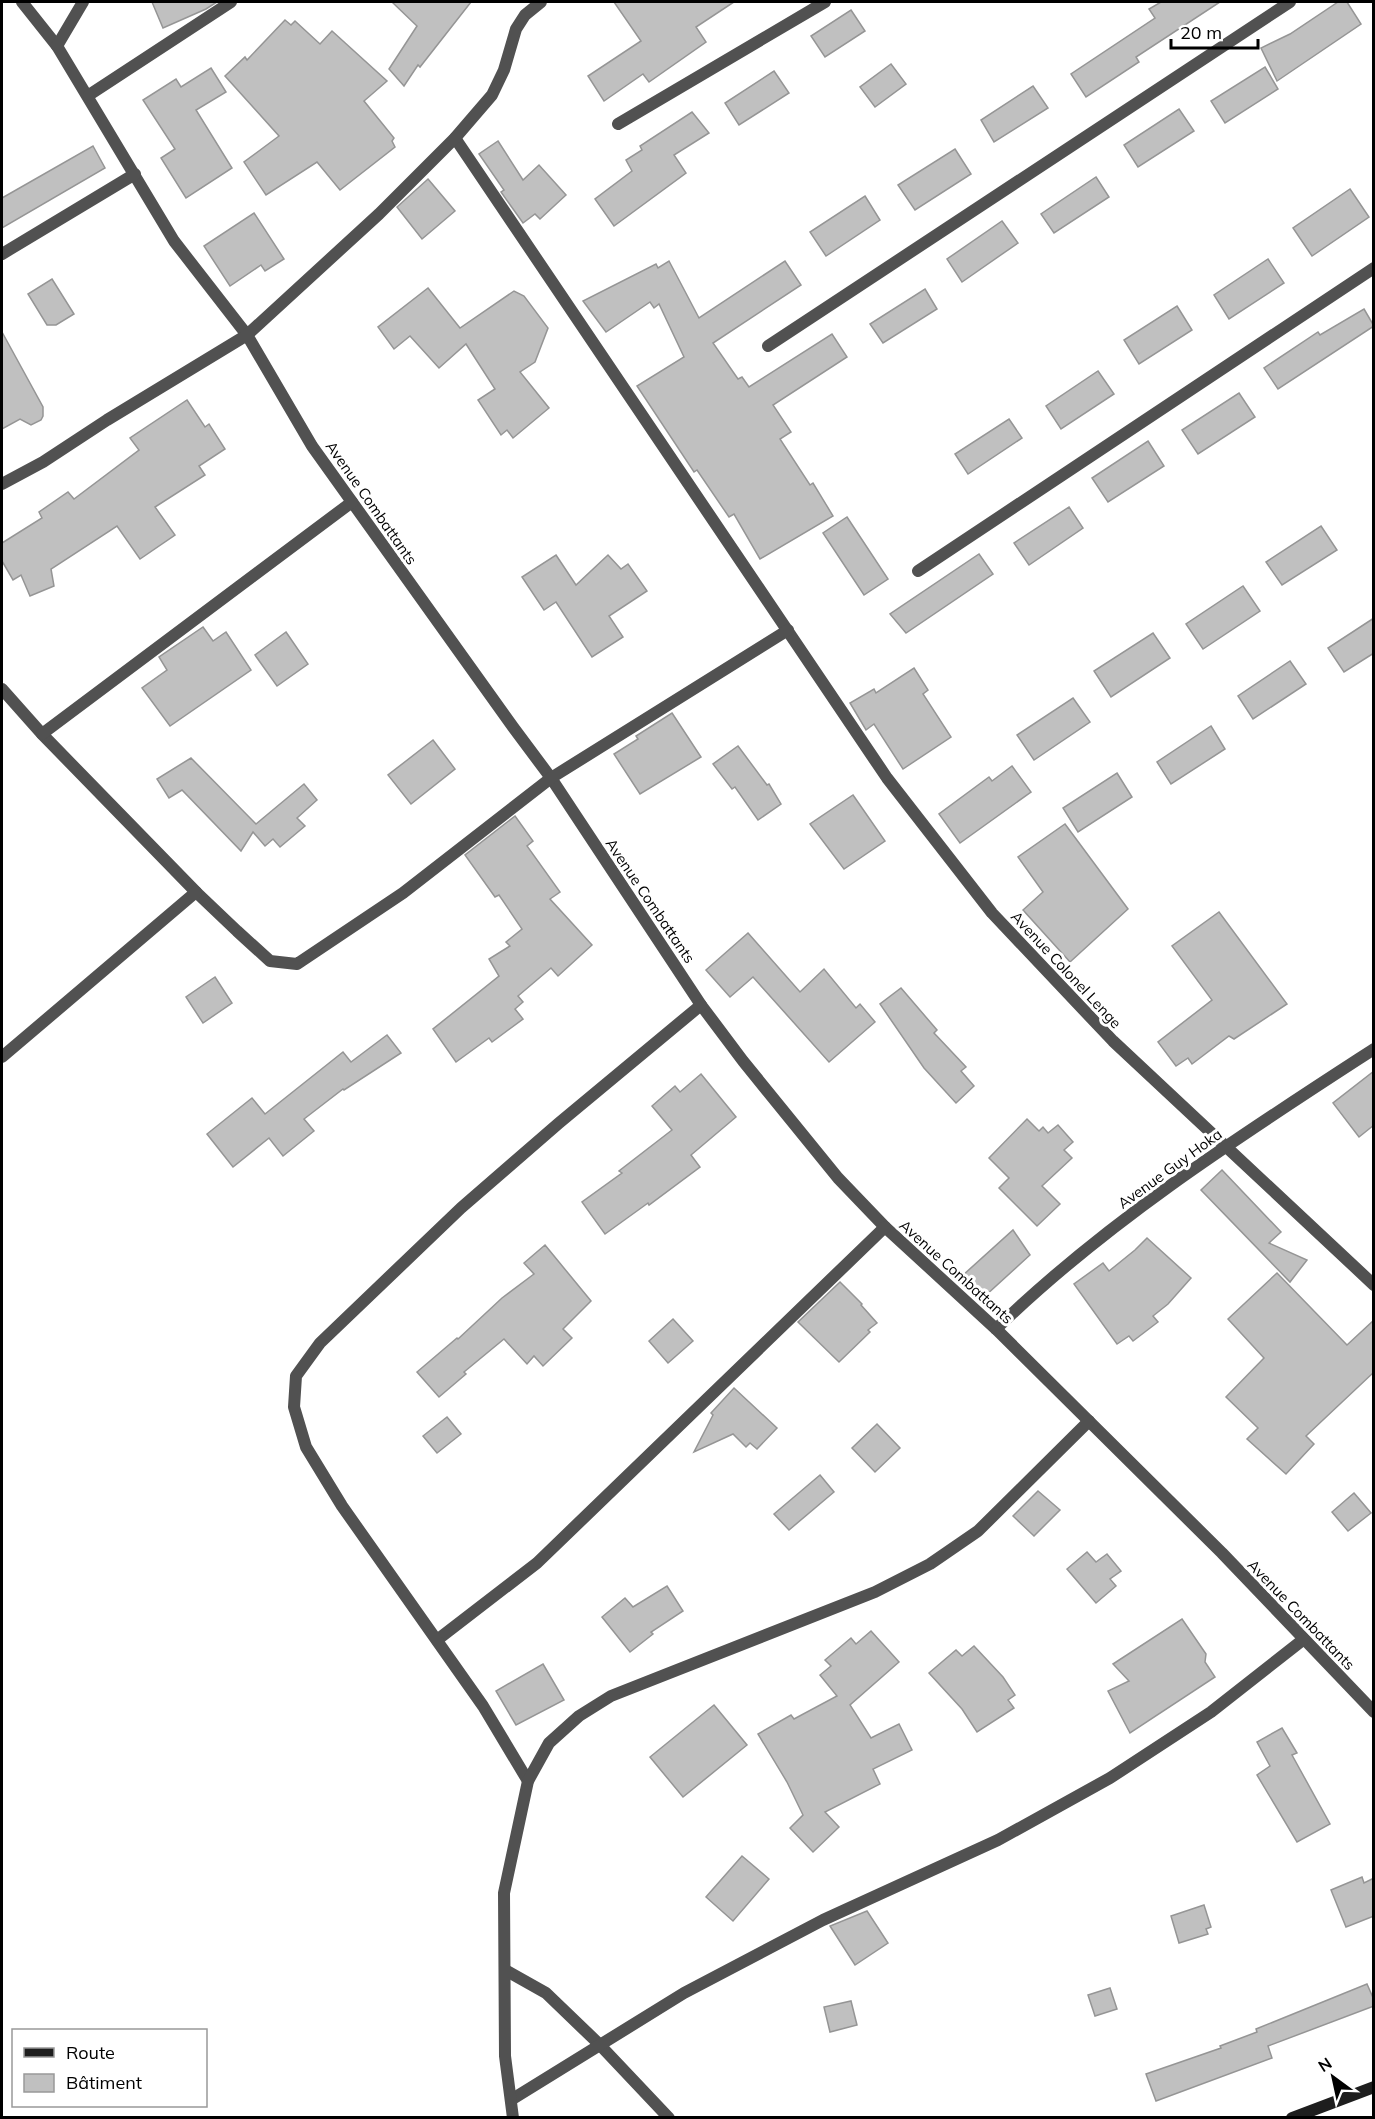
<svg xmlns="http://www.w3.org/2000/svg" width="1375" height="2119" viewBox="0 0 1375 2119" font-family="Mulish,sans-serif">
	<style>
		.building { fill: #c0c0c0; stroke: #959595; stroke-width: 1.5 }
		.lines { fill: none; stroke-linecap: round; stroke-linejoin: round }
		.street { stroke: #515151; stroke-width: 12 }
		.secondary { stroke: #1e1e1e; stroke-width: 12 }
		.labels { text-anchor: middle; stroke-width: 6; stroke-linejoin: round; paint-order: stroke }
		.street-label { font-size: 15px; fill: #000; stroke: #fff }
	</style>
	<rect width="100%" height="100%" fill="#fff"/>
	<!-- building -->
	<g class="building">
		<path d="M152,2H217L206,9L163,28Z"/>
		<path d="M392,2H471L420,67L418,65L404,86L389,69L417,26Z"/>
		<path d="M614,2H734L696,27L706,42L649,82L643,74L604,101L588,76L641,41Z"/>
		<path d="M1161,2H1220L1136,57L1139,62L1086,97L1071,74L1155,18L1149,9Z"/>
		<path d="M1338,2H1347L1361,24L1277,81L1261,48L1290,34Z"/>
		<path d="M851,10L865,31L825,57L811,36Z"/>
		<path d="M285,20L291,25L295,21L320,44L332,31L387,81L364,101L394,138L392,141L395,147L340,190L317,162L266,195L244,162L279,136L225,76L245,57L247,60Z"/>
		<path d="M891,64L906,84L875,107L860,87Z"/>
		<path d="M1265,67L1278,89L1225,123L1211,101Z"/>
		<path d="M211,68L226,92L196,110L232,168L186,198L161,158L175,149L143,100L176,79L181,87Z"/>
		<path d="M774,71L789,93L739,125L725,103Z"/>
		<path d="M1033,86L1048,108L994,142L981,120Z"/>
		<path d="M1179,109L1194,131L1138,167L1124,145Z"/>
		<path d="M692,112L709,133L674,155L686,173L614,226L595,199L632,171L626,160L642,150L640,146Z"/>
		<path d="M498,141L523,180L539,165L566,195L540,219L535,214L523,223L501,192L504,190L479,154Z"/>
		<path d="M93,146L105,168L2,228V198Z"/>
		<path d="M955,149L971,174L915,210L898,185Z"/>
		<path d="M1096,177L1109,197L1054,233L1041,214Z"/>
		<path d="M428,179L455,211L422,239L397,207Z"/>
		<path d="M1350,189L1369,217L1312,256L1293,228Z"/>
		<path d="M865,196L880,220L826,256L810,232Z"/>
		<path d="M254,213L284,259L265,271L261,265L230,286L204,246Z"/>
		<path d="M1002,221L1018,243L962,282L947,259Z"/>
		<path d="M1268,259L1284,283L1229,319L1214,295Z"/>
		<path d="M669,261L699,318L785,261L801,285L713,343L738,379L742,377L749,387L832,334L847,357L773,405L791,432L780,439L810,485L813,483L833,516L760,559L734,514L729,517L697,470L694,472L637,386L684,357L659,304L654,308L650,302L606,332L583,301L656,264L658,268Z"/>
		<path d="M52,279L74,314L56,325H47L28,294Z"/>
		<path d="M428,288L460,328L514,291L524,296L548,328L535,362L520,372L549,408L513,438L507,430L501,435L478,400L495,389L466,344L439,368L410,336L394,349L378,327Z"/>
		<path d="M925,289L937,309L883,343L870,324Z"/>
		<path d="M1177,306L1192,330L1139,364L1124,340Z"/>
		<path d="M1364,309L1374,326L1278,389L1264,368L1318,332L1320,335Z"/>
		<path d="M2,332L43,407V416L41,420L31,425L20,419L2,429Z"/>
		<path d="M1098,371L1114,394L1061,429L1046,406Z"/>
		<path d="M1239,393L1255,417L1198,454L1182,430Z"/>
		<path d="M187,400L205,427L209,424L225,449L199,466L205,475L155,507L175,535L140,559L117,526L51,569L54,586L30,596L21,575L13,580L2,561V543L42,518L39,512L68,492L74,499L139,450L130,438Z"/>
		<path d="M1009,419L1022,438L968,474L955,454Z"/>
		<path d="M1148,441L1164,466L1108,502L1092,478Z"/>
		<path d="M1069,507L1083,528L1029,565L1014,543Z"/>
		<path d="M847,517L888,579L864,595L823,533Z"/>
		<path d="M1321,526L1337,550L1282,585L1266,562Z"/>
		<path d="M979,554L993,574L906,633L890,614Z"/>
		<path d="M556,555L576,585L608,555L621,569L628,564L647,591L609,616L623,637L592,657L556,602L544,610L522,577Z"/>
		<path d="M1243,586L1260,611L1203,649L1186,624Z"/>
		<path d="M1374,618V653L1344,672L1328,648Z"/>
		<path d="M203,627L213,641L226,632L251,670L170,726L142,688L167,670L159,657Z"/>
		<path d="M286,632L308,664L277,686L255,655Z"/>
		<path d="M1153,633L1170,658L1111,697L1094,671Z"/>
		<path d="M1290,661L1306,684L1253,719L1238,696Z"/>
		<path d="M914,668L928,690L923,694L951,737L903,769L874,724L866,730L850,703L874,689L876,693Z"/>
		<path d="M1073,698L1090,722L1034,760L1017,735Z"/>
		<path d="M672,713L701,757L640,794L614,754L638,739L636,736Z"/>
		<path d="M1211,726L1225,749L1171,784L1157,762Z"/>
		<path d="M433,740L455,769L411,804L388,775Z"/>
		<path d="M738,746L767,785L769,784L781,804L758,820L735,787L732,789L713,764Z"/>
		<path d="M191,758L256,824L304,784L317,800L297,818L305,826L280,847L273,839L265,846L253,832L241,851L182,790L169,798L157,779Z"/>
		<path d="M1012,766L1031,792L960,843L939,814L989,777L992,781Z"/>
		<path d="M1117,773L1132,797L1078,832L1063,808Z"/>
		<path d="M853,795L885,841L844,869L810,824Z"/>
		<path d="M515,816L533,841L527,846L560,892L550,899L592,945L558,976L551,968L518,996L523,1002L515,1009L523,1019L492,1042L489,1038L456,1062L433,1029L499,976L489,959L510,946L506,942L522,929L499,895L495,897L465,855Z"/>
		<path d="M1065,824L1128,909L1070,962L1023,910L1043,892L1018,857Z"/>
		<path d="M1219,912L1287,1004L1234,1039L1229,1036L1192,1064L1188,1058L1176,1066L1158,1042L1212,1000L1172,946Z"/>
		<path d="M748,933L800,992L824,969L856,1008L860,1004L875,1022L829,1062L753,977L730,997L706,970Z"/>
		<path d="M215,977L232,1003L203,1023L186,997Z"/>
		<path d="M901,988L937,1030L934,1033L966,1067L961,1071L974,1086L956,1103L924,1068L880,1004Z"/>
		<path d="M387,1035L401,1053L344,1090L343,1089L304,1119L314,1131L283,1156L269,1138L233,1167L207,1134L252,1098L265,1114L343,1052L351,1062Z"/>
		<path d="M1374,1071V1125L1359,1137L1333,1103Z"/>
		<path d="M701,1074L736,1117L691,1155L700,1167L649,1205L648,1203L605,1234L582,1202L622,1173L619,1171L672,1130L652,1106L675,1086L680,1092Z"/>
		<path d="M1027,1119L1039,1131L1043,1127L1048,1133L1058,1125L1073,1142L1064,1150L1072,1158L1042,1186L1060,1204L1037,1226L999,1188L1009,1178L989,1158Z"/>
		<path d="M1222,1170L1281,1232L1269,1243L1307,1260L1290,1282L1201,1190Z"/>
		<path d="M1013,1230L1030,1255L985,1296L962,1276Z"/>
		<path d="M1147,1238L1191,1278L1168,1304L1153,1316L1158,1322L1133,1341L1129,1336L1117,1344L1074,1284L1103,1263L1109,1271L1135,1250Z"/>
		<path d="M545,1245L591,1301L563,1329L572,1338L543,1366L534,1356L527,1364L504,1339L464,1372L466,1374L439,1397L417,1372L457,1338L458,1339L502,1298L534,1274L524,1263Z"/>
		<path d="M1277,1273L1347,1345L1374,1320V1372L1306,1436L1314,1444L1286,1474L1247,1439L1258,1428L1226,1397L1264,1358L1228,1319Z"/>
		<path d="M840,1282L862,1304L861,1305L877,1323L868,1330L870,1332L839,1362L798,1322Z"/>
		<path d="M673,1319L693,1341L668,1363L649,1341Z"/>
		<path d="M734,1388L777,1428L757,1449L750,1443L746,1447L733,1434L694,1452L713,1415L711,1413Z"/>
		<path d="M447,1417L461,1434L437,1453L423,1436Z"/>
		<path d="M877,1424L900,1448L875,1472L852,1448Z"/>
		<path d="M820,1475L834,1492L789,1530L774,1514Z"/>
		<path d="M1038,1491L1060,1510L1034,1536L1013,1516Z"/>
		<path d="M1354,1493L1371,1513L1348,1531L1332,1512Z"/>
		<path d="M1087,1552L1096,1562L1107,1554L1121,1571L1110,1579L1116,1586L1096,1603L1067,1569Z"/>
		<path d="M667,1586L683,1611L651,1632L653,1634L630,1652L602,1617L625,1598L633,1607Z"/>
		<path d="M1182,1619L1206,1654L1205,1662L1215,1677L1130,1733L1108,1691L1129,1681L1113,1664Z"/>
		<path d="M871,1631L899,1662L850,1705L871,1738L899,1724L912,1750L873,1769L880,1784L825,1812L839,1827L813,1852L790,1828L803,1815L787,1782L758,1734L791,1715L794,1719L837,1696L820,1675L831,1666L825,1660L851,1638L856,1644Z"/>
		<path d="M974,1646L1003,1677L1015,1695L1008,1700L1014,1708L977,1732L962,1709L929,1673L956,1650L962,1656Z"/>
		<path d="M543,1664L564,1700L516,1725L496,1691Z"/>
		<path d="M714,1705L747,1745L683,1797L650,1757Z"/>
		<path d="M1282,1728L1297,1753L1292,1755L1330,1824L1297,1842L1257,1775L1270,1766L1257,1742Z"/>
		<path d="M742,1856L769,1879L733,1921L706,1897Z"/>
		<path d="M1362,1877L1364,1883L1374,1878V1916L1346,1927L1331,1890Z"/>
		<path d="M1204,1905L1211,1927L1206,1929L1208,1934L1179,1943L1171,1916Z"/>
		<path d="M867,1911L888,1943L855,1965L830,1926Z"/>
		<path d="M1367,1984L1374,2000V2006L1268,2046L1272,2058L1156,2101L1146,2074L1221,2048L1220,2046L1257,2032L1256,2029Z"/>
		<path d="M1110,1988L1117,2009L1095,2016L1088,1995Z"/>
		<path d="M851,2001L857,2025L830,2032L824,2007Z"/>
	</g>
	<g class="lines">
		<!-- street -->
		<g class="street">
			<path d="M22,2L57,46"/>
			<path d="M83,2L57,46L174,241L247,335L312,446L513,727L551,778L701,1005L743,1061L838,1178L885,1227L996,1329L1222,1553L1374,1712"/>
			<path d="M89,95L231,2"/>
			<path d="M618,124L825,2"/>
			<path d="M455,138L887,778L992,913L1113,1041L1374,1285"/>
			<path d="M2,254L135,174"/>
			<path d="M768,346L1290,2"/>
			<path d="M2,484L43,462L107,420L247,335L379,214L455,138L492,95L504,70L516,29L525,15L541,2"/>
			<path d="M918,571L1374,268"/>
			<path d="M2,689L42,734L196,892L237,931L270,961L297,964L403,893L551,778L788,630"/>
			<path d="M42,734L352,502"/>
			<path d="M2,1057L196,892"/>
			<path d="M996,1329C1108,1220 1243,1134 1374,1049"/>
			<path d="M437,1640L537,1563L885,1227"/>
			<path d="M528,1781L483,1706L342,1506L306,1447L294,1407L296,1376L320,1343L461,1208L559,1123L701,1005"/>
			<path d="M505,1970L546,1993L599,2044L669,2118"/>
			<path d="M511,2100L684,1993L823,1920L998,1840L1110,1778L1211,1712L1304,1639"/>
			<path d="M513,2118L505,2056L504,1893L528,1781L549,1743L579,1716L611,1696L875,1592L930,1564L978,1531L1089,1421"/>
		</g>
		<!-- secondary -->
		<path class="secondary" d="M1292,2118L1374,2087"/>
	</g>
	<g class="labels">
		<!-- street labels -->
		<g class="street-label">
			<text transform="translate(371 503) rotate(55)" y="5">Avenue Combattants</text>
			<text transform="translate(650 901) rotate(56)" y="5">Avenue Combattants</text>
			<text transform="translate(1066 970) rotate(47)" y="5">Avenue Colonel Lenge</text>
			<text transform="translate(1170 1169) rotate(-36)" y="5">Avenue Guy Hoka</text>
			<text transform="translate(956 1272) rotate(42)" y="5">Avenue Combattants</text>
			<text transform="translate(1301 1615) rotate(46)" y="5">Avenue Combattants</text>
		</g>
	</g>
	<!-- border -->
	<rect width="1375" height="2119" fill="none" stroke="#000000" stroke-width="6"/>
	<!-- legend -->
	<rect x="12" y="2029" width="195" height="78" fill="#ffffff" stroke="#999999" stroke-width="1.5"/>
	<rect x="24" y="2048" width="30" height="9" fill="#1e1e1e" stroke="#999999" stroke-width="1.5"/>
	<text x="66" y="2059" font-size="18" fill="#000000">Route</text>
	<rect x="24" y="2074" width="30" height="18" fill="#c0c0c0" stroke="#999999" stroke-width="1.5"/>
	<text x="66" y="2089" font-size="18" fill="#000000">Bâtiment</text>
	<!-- north arrow -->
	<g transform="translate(1333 2077) rotate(327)" stroke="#ffffff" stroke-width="4.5" paint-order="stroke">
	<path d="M0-4.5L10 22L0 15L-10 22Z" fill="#000000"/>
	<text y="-9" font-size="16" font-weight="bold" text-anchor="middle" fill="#000000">N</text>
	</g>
	<!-- scale -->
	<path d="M1171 39v9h87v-9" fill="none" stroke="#000000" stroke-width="3"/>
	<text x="1180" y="39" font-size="18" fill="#000000" stroke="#ffffff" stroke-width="4.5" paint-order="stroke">20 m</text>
</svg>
